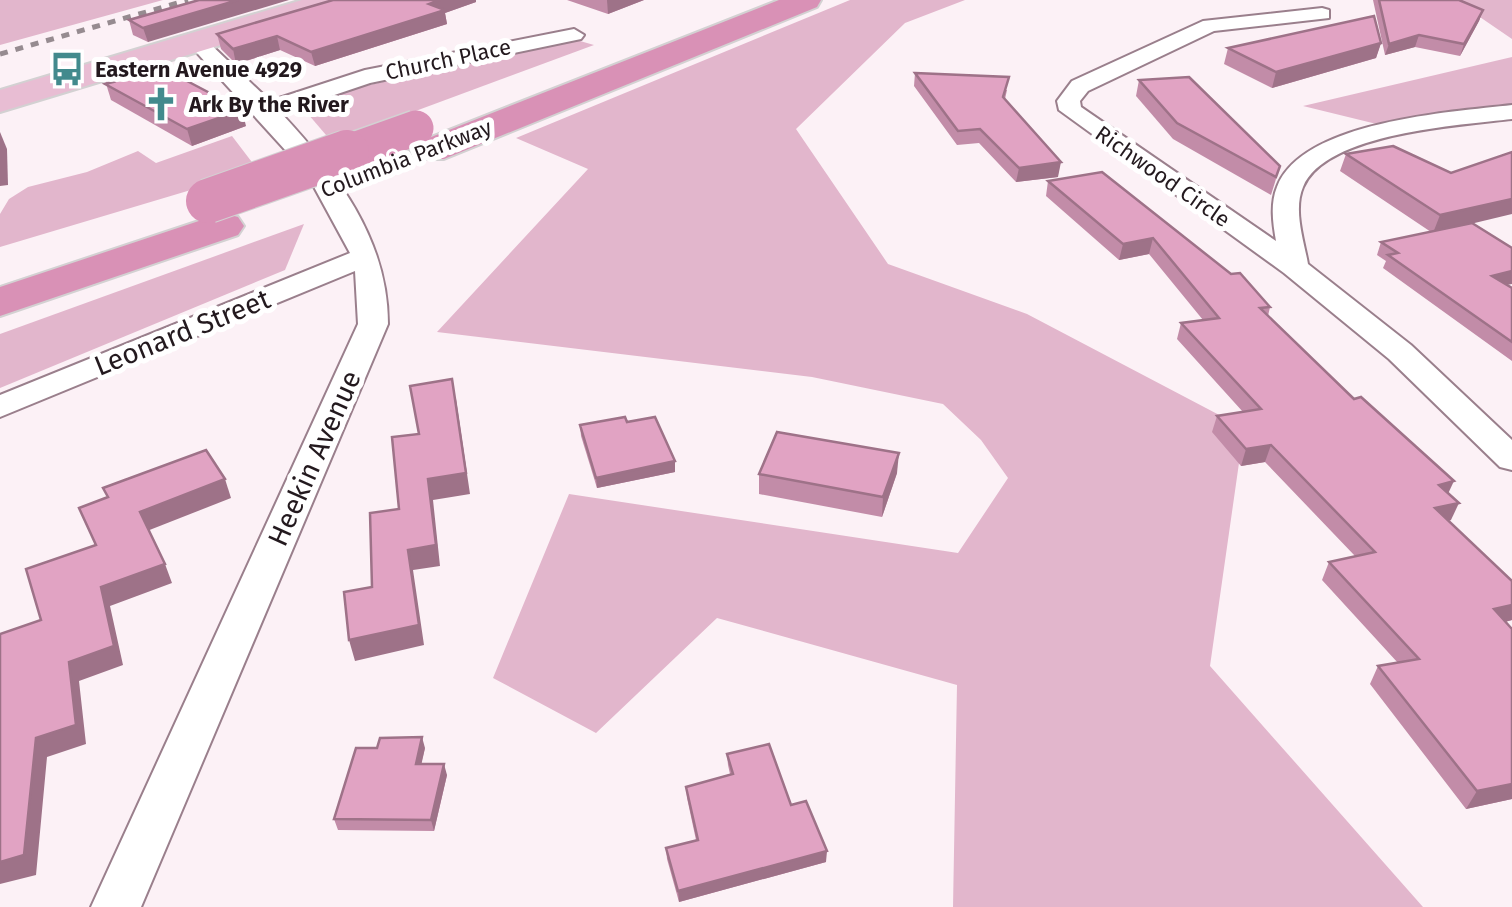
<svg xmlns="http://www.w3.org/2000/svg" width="1512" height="907" viewBox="0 0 1512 907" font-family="'Fira Sans',sans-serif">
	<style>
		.green { fill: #e2b6cc }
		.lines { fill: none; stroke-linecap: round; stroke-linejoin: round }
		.street-casing { stroke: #9a7f8c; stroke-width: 4 }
		.primary-casing { stroke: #d3d1d2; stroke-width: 4 }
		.highway-casing { stroke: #d3d1d2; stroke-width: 4 }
		.street { fill: #fff; fill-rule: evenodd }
		.primary { fill: #e8bdd3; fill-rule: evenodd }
		.highway { fill: #d991b6; fill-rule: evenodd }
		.rail { stroke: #968b90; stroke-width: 5; stroke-dasharray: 8 8; stroke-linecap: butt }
		.highway-bridge-far1-casing { stroke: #d3d1d2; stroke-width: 38; stroke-linecap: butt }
		.highway-bridge-casing { stroke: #d3d1d2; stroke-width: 46; stroke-linecap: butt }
		.highway-bridge-far1 { stroke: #d991b6; stroke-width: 35 }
		.highway-bridge { stroke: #d991b6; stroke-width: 44 }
		.wall { fill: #c28ca8 }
		.shaded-wall { fill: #9e7288 }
		.building { fill: #e1a3c3; stroke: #9e7288; stroke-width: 2.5 }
		.labels { text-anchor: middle; stroke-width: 10; stroke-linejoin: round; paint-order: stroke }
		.far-street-label { font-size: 22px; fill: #23191e; stroke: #fff }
		.far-poi-label { font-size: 22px; font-weight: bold; fill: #23191e; stroke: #fff; text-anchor: start }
		.street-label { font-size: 28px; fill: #23191e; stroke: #fff }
	</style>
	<rect width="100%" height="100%" fill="#fcf1f6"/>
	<!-- green -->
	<g class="green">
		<path d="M0,0H163L0,45Z"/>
		<path d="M850,0H965L905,23L796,129L888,264L1027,314L1244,428L1210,666L1423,907H953L957,685L717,618L596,733L493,678L569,494L958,553L1008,478L981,440L943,404L812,377L437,332L588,169L516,138Z"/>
		<path d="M1455,0H1512V39Z"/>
		<path d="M573,39L594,45L332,142L302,107L356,88Z"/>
		<path d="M1512,57V112L1397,129L1303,106Z"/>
		<path d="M232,136L258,170L0,247V214L9,199L28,187L87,172L138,151L156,163Z"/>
		<path d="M304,224L285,270L0,388V334Z"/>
	</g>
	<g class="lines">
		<!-- street casing -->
		<g class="street-casing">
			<g id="street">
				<path d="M1322,8L1329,10V18L1214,31L1088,91L1080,101L1081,107L1276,241C1273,224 1270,204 1277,187C1302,121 1451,112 1512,105V119C1461,125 1325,133 1303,187C1293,210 1304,241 1308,264L1411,345L1512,440V470L1500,467L1389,359L1284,273L1059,110L1057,101L1072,81L1203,21Z"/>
				<path d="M574,29L584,35L581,39L370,83L281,113C337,173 388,239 388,324L141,907H91L358,324L355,271L0,417V395L350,253L307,174L188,43L198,37L205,39L270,101L365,70Z"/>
			</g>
		</g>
		<!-- primary casing -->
		<g class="primary-casing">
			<path id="primary" d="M302,0H350L346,7L0,112V90Z"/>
		</g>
		<!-- highway casing -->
		<g class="highway-casing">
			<g id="highway">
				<path d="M779,0H821L817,7L444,159H416L411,151L416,143Z"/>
				<path d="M223,213L238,217L244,226L238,235L0,316V287Z"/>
			</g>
		</g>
		<!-- street -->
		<use href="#street" class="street"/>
		<!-- primary -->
		<use href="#primary" class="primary"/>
		<!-- highway -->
		<use href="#highway" class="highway"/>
		<!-- rail -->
		<path class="rail" d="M0,54L188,0"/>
		<!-- highway-bridge-far1 casing -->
		<g class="highway-bridge-far1-casing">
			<path id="highway-bridge-far1" d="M340,155L416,128"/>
		</g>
		<!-- highway-bridge casing -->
		<g class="highway-bridge-casing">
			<path id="highway-bridge" d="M208,201L347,152"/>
		</g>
		<!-- highway-bridge-far1 -->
		<use href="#highway-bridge-far1" class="highway-bridge-far1"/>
		<!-- highway-bridge -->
		<use href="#highway-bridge" class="highway-bridge"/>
	</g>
	<!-- wall -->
	<g class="wall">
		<path d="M199,0L148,42L133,35L129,20Z"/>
		<path d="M333,0H476V2L445,13L447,24L315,66L280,50L236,64L221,49L217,34Z"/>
		<path d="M567,0H644L608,14Z"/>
		<path d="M1373,0H1459L1483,10L1479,21L1460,56L1415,47L1385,55Z"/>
		<path d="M1381,43L1376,58L1272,88L1224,64L1228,48Z"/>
		<path d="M915,73L1007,90L1005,99L1058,177L1016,182L979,143L957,145L914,86Z"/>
		<path d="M104,77L246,126L192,146L111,100Z"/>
		<path d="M1139,80L1280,166L1271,195L1173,139L1136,96Z"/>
		<path d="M1346,154L1451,173L1473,224L1506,285L1512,288V361L1383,268L1386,261L1377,255L1381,242L1431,232L1340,171Z"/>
		<path d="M1102,172L1270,307L1268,316L1448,493L1451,520L1448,521L1512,581V620L1505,622L1512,629V799L1466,809L1370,684L1378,666L1398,663L1322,580L1329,562L1355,556L1265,462L1241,466L1212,432L1217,416L1243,412L1177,339L1181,323L1203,320L1149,254L1119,260L1046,196L1048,181Z"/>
		<path d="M627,422L675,472L597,488L581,436L580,425Z"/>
		<path d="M897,473L882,517L759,494V474Z"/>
		<path d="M425,748L421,764L447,775L434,831L338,830L334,819Z"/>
		<path d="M727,754L791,805L826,862L679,902L667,859L666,848L696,840L687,798L686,787L730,774L728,765Z"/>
	</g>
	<!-- shaded-wall -->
	<g class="shaded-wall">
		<path d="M238,0H289L148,42L143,28Z"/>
		<path d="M440,0H476V2L445,13L447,24L315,66L311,52Z"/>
		<path d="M607,0H644L608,14Z"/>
		<path d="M1483,10L1479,21L1460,56L1464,44Z"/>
		<path d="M1419,35L1415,47L1385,55L1389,44Z"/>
		<path d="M277,36L280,50L236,64L233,49Z"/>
		<path d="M1381,43L1376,58L1272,88L1276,72Z"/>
		<path d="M242,110L246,126L192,146L187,129Z"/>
		<path d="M0,132L7,149L8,185L0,186Z"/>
		<path d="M1061,162L1058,177L1016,182L1019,168Z"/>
		<path d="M1512,199V214L1433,233L1440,215Z"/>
		<path d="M1153,238L1149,254L1119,260L1123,244Z"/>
		<path d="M1512,271V284L1486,289L1492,276Z"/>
		<path d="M456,399L470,494L433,500L440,566L413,570L424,645L355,661L349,640L408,550L428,479Z"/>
		<path d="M1271,445L1265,462L1241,466L1246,449Z"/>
		<path d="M899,453L897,473L882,517L883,497Z"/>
		<path d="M675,461V472L597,488L596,478Z"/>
		<path d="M225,479L231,498L147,531L140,512Z"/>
		<path d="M1454,481L1446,498L1439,485Z"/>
		<path d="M1459,503L1451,520L1427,526L1435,508Z"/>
		<path d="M165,564L172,583L110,606L123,665L79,681L86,744L47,757L36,875L0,884V862L36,738L101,587Z"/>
		<path d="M1512,605V620L1485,627L1494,609Z"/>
		<path d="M422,737L425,748L419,775L416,764Z"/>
		<path d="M444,764L447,775L434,831L431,820Z"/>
		<path d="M1512,784V799L1466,809L1477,791Z"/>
		<path d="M827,851L826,862L679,902L678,891Z"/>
	</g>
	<!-- building -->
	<g class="building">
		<path d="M199,0H238L143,28L129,20Z"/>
		<path d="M333,0H440L429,4L445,10L311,52L277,36L233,49L217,34Z"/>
		<path d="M1379,0H1459L1483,10L1464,44L1419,35L1389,44Z"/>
		<path d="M1374,16L1381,43L1276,72L1228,48Z"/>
		<path d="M151,62L242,110L187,129L105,84L113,82L104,77Z"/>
		<path d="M915,73L1009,77L1003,97L1061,162L1019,168L980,129L958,131Z"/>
		<path d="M1189,77L1280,166L1276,177L1177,123L1139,80Z"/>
		<path d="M1393,146L1451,173L1512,152V199L1440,215L1346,154Z"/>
		<path d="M1102,172L1231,274L1240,273L1270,307L1260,308L1354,399L1361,397L1454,481L1439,485L1459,503L1435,508L1512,581V605L1494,609L1512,629V784L1477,791L1378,666L1419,659L1329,562L1375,552L1271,445L1246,449L1217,416L1261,409L1181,323L1219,318L1153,238L1123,244L1048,181Z"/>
		<path d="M1472,223L1512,248V271L1492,276L1512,288V342L1388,255L1398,253L1381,242Z"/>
		<path d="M452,379L466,473L428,479L436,545L408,550L419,625L349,640L344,592L372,587L370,513L399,509L392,437L419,434L410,386Z"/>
		<path d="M625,417L627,422L655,417L675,461L596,478L580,425Z"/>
		<path d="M777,432L899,453L883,497L759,474Z"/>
		<path d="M206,450L225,479L140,512L165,564L101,587L114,646L69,662L76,725L36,738L24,855L0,862V634L41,620L26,569L96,545L79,508L108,497L103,488Z"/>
		<path d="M422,737L416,764H444L431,820L334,819L356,748H377L380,738Z"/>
		<path d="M769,744L791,805L806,801L827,851L678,891L666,848L698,840L686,787L733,774L727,754Z"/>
	</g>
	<!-- icons -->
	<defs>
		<g id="bus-bare" transform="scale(2.7)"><path d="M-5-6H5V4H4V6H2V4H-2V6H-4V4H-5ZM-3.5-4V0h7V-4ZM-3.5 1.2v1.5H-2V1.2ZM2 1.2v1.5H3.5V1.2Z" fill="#428a8d" stroke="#fff" stroke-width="2.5" paint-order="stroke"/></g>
		<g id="church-bare" transform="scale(2.7)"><path d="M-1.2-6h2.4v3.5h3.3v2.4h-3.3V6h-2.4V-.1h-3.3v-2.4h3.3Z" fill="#428a8d" stroke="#fff" stroke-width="2.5" paint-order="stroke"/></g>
	</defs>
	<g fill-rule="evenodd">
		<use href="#bus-bare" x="67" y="69"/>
		<use href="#church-bare" x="161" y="104"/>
	</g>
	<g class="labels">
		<!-- far-street labels -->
		<g class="far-street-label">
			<text transform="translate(448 59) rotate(-12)" y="8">Church Place</text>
			<text transform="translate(406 158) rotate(-21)" y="8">Columbia Parkway</text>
			<text transform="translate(1163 176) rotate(35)" y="8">Richwood Circle</text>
		</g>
		<!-- far-poi labels -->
		<g class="far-poi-label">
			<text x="95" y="77">Eastern Avenue 4929</text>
			<text x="189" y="112">Ark By the River</text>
		</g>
		<!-- street labels -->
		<g class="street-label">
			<text transform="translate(182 332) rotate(-22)" y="10">Leonard Street</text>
			<text transform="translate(314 458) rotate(-66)" y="10">Heekin Avenue</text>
		</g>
	</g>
</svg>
